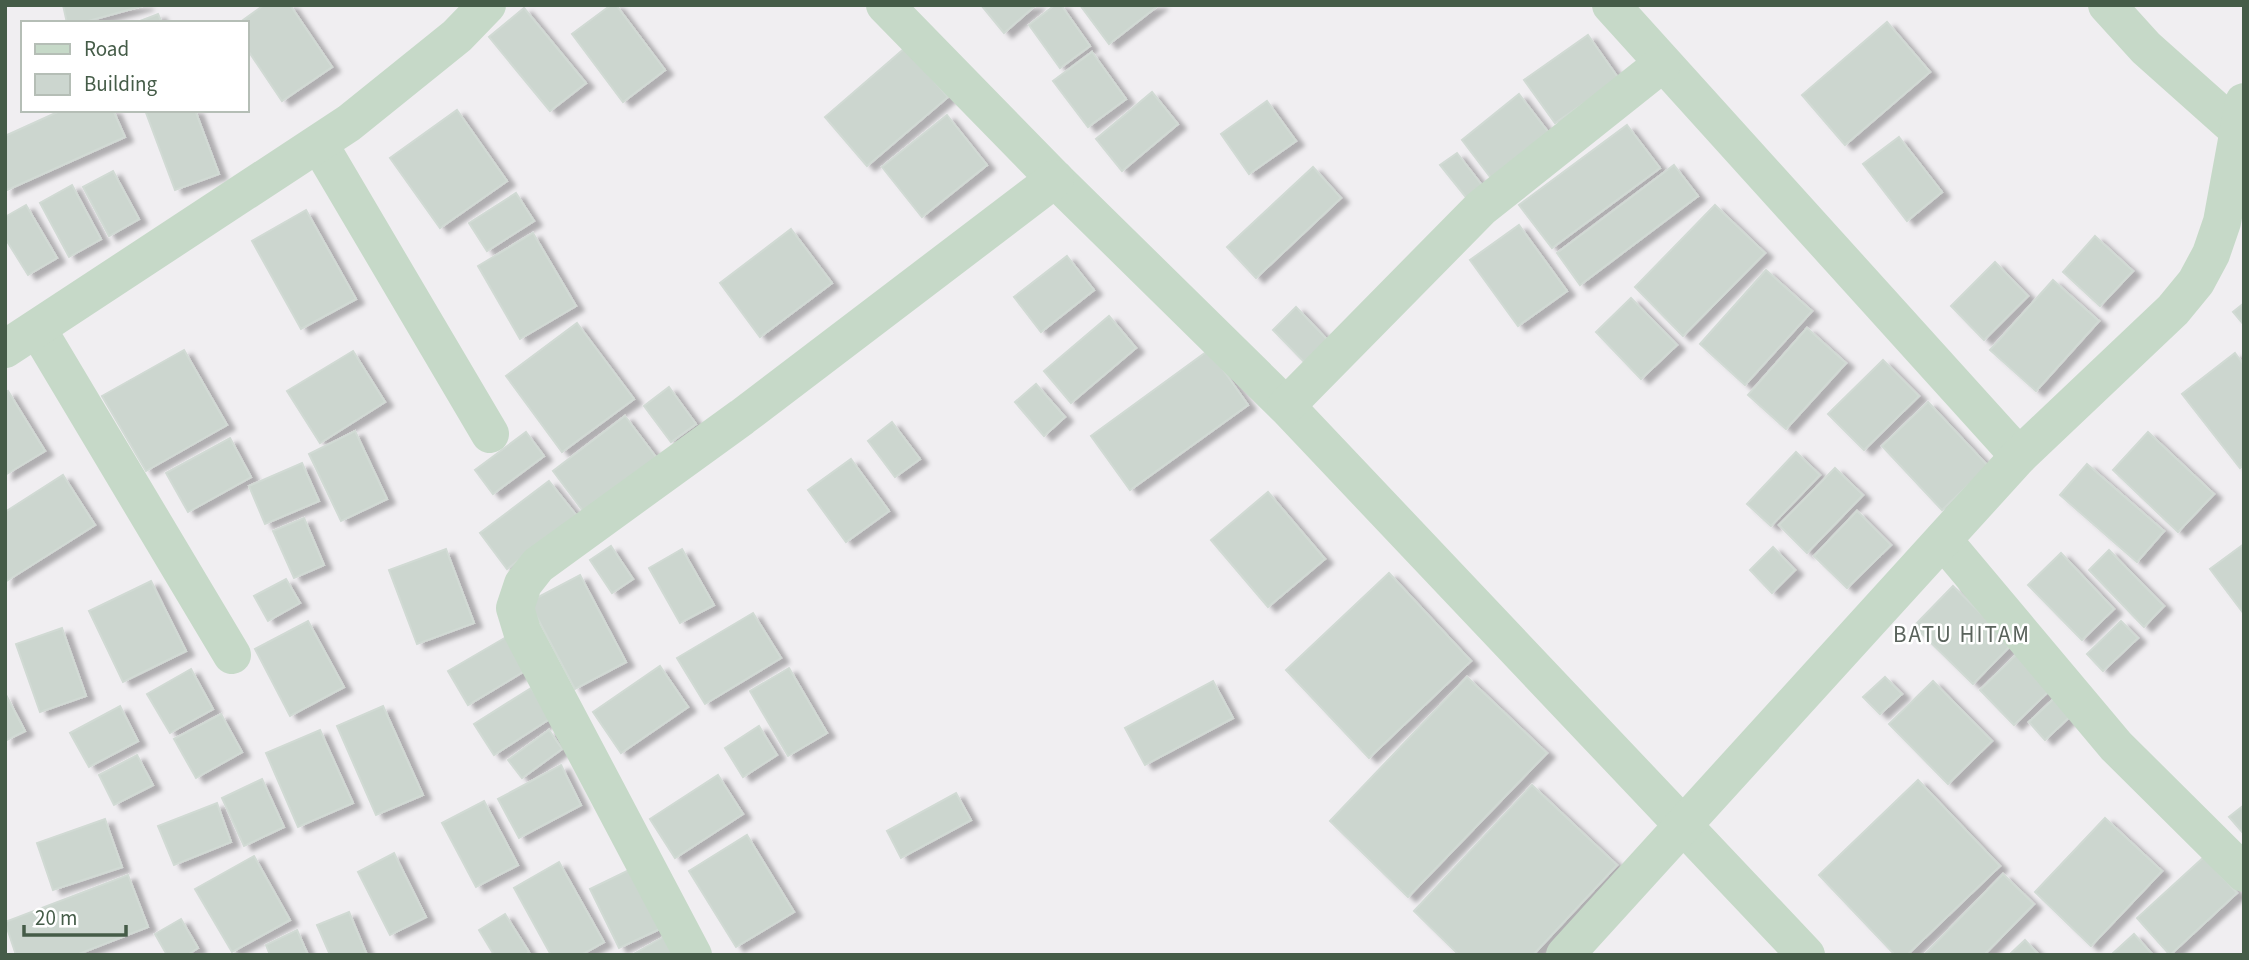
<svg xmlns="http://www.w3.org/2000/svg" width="2249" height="960" viewBox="0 0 2249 960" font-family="'Source Sans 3',sans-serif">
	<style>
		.building { fill: #ccd6cf; stroke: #d1dad4; stroke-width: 2; filter: url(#shadow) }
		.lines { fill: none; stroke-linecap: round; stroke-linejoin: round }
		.minor { stroke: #c6d9c8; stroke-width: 38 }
		.labels { text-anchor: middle; stroke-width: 5; stroke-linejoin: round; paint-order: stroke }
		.quarter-label { font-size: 23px; letter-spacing: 2px; fill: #5a635c; stroke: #fff }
	</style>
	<defs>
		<filter id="shadow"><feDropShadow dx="8" dy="4.5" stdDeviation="2" flood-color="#0004"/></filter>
	</defs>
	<rect width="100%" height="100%" fill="#f0eef1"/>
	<!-- building -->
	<g class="building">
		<path d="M63,5H146L81,23H67Z"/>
		<path d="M264,5H290L332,67L282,101L247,49V23H239Z"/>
		<path d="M611,5H616L665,70L623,102L572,34Z"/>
		<path d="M981,5H1036L1004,33Z"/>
		<path d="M1055,5H1061L1090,46L1060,68L1029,25Z"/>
		<path d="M1080,5H1159L1109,44Z"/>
		<path d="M524,8L586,83L550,111L489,37Z"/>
		<path d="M158,14L162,23H135Z"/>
		<path d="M1887,22L1930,72L1845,145L1802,95Z"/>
		<path d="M1588,35L1619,79L1555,123L1524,80Z"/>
		<path d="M905,48L948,97L867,166L825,117Z"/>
		<path d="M1092,52L1126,99L1088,127L1053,81Z"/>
		<path d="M1152,92L1178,124L1122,171L1096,139Z"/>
		<path d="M1519,94L1549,133L1491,178L1462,140Z"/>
		<path d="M1267,101L1296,141L1249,174L1221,134Z"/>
		<path d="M62,110H113L125,137L5,191V136Z"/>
		<path d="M145,110H195L219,174L175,190Z"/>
		<path d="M457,110L507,181L440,228L390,158Z"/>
		<path d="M947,115L987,165L922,217L882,167Z"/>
		<path d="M1627,125L1660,168L1552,248L1519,205Z"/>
		<path d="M1899,137L1942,192L1907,221L1863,164Z"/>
		<path d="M1457,153L1485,189L1469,201L1440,165Z"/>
		<path d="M1674,165L1698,196L1580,285L1557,253Z"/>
		<path d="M1313,167L1341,198L1256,278L1227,247Z"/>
		<path d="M113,171L139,219L109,236L83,187Z"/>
		<path d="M72,185L101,239L69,257L40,203Z"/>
		<path d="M516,193L534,221L487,251L469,223Z"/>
		<path d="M26,205L57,258L28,275L5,238V217Z"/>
		<path d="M1715,205L1765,253L1683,336L1635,287Z"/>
		<path d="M306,210L356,299L301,329L252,241Z"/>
		<path d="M1519,225L1567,291L1518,326L1470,260Z"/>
		<path d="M791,229L832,283L760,337L720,283Z"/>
		<path d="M533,233L576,306L520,339L478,266Z"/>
		<path d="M2095,236L2133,271L2100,306L2063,272Z"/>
		<path d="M1067,256L1094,290L1041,332L1014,297Z"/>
		<path d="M1995,262L2028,296L1984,340L1951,306Z"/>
		<path d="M1766,270L1812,311L1745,385L1700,344Z"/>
		<path d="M2053,280L2099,321L2036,391L1990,350Z"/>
		<path d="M1631,298L1677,345L1641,379L1596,332Z"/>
		<path d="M2244,303V325L2233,312Z"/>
		<path d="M1296,307L1339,352L1316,374L1273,330Z"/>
		<path d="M1109,316L1136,348L1071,403L1044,371Z"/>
		<path d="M577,323L634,399L562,452L506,376Z"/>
		<path d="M1807,328L1846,363L1786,429L1748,395Z"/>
		<path d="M184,350L227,425L146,471L102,396Z"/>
		<path d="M1209,350L1248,405L1130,490L1091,436Z"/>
		<path d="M353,351L385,402L320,443L287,391Z"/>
		<path d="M2235,353L2244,365V465L2240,468L2182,394Z"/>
		<path d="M1883,360L1919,396L1864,450L1828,414Z"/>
		<path d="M1036,384L1065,417L1044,436L1015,402Z"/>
		<path d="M669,387L696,424L671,442L644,406Z"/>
		<path d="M8,391L45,451L5,475V393Z"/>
		<path d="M1928,402L1988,466L1942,510L1882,446Z"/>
		<path d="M625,416L659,461L586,515L553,471Z"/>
		<path d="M892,422L920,459L895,477L868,441Z"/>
		<path d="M355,431L387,499L341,521L309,454Z"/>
		<path d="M526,432L544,456L493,494L475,470Z"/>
		<path d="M2148,432L2214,494L2178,532L2113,470Z"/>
		<path d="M230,438L251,477L188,512L166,473Z"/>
		<path d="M1796,452L1820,475L1771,526L1747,504Z"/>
		<path d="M851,459L889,511L846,542L808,490Z"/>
		<path d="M302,463L319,501L265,524L249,486Z"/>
		<path d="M2087,464L2164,531L2137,562L2060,495Z"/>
		<path d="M1835,468L1863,495L1807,553L1779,525Z"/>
		<path d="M63,475L95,525L5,582V512Z"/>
		<path d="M549,481L577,516L507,569L480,533Z"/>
		<path d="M1268,492L1325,559L1268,607L1211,540Z"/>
		<path d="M1857,511L1891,545L1847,588L1814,556Z"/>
		<path d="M304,518L324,565L294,578L273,531Z"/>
		<path d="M2244,544V614L2210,569Z"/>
		<path d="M611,546L633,579L612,593L590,560Z"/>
		<path d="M1773,547L1795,570L1772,593L1750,570Z"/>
		<path d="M446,549L474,623L417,644L389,570Z"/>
		<path d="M682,549L714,605L680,623L649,568Z"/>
		<path d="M2109,550L2164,606L2144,627L2089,570Z"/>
		<path d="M2061,553L2114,609L2082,640L2028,585Z"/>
		<path d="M1389,573L1471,661L1369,758L1286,670Z"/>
		<path d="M580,575L626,662L575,689L529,602Z"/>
		<path d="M286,579L300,603L268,621L254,596Z"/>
		<path d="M151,581L186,651L123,682L89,611Z"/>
		<path d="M1953,586L2012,644L1973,684L1914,626Z"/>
		<path d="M753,613L781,658L705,704L677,658Z"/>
		<path d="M308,621L344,687L290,716L255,649Z"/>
		<path d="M2121,621L2138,638L2103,671L2087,654Z"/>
		<path d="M62,628L86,696L40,712L16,644Z"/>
		<path d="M508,636L528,669L468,705L448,671Z"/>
		<path d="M2021,650L2055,685L2014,725L1980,690Z"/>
		<path d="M660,666L688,707L621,753L593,712Z"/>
		<path d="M789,668L827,733L788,756L750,691Z"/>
		<path d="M191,669L213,709L170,733L147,694Z"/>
		<path d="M1467,677L1547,753L1408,897L1330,821Z"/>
		<path d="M1885,677L1902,694L1880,714L1863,697Z"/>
		<path d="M1213,681L1233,718L1145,765L1125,728Z"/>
		<path d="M1933,681L1992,741L1948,784L1889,724Z"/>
		<path d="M531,688L551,718L494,755L474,724Z"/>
		<path d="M2061,692L2077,710L2045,740L2029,722Z"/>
		<path d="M5,693L25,731L5,741Z"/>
		<path d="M120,706L138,741L89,767L70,733Z"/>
		<path d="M383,706L423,795L376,815L337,726Z"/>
		<path d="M221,714L242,752L196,778L174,739Z"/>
		<path d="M759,726L777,755L743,777L725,748Z"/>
		<path d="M320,730L353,803L298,827L266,753Z"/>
		<path d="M549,730L562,749L522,778L508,760Z"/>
		<path d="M137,755L153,785L114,805L99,775Z"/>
		<path d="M561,765L581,805L519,838L498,799Z"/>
		<path d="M718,775L743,814L675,858L650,819Z"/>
		<path d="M262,779L284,827L244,846L222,798Z"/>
		<path d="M1918,780L2000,866L1907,955H1895L1819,875Z"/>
		<path d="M1532,785L1617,865L1533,955H1459L1414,911Z"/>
		<path d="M956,793L971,820L901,858L887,831Z"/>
		<path d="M484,801L518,865L476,887L442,823Z"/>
		<path d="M217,803L231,842L174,865L158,826Z"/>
		<path d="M2244,805V834L2229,817Z"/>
		<path d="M2105,818L2162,871L2091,946L2035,892Z"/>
		<path d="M105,819L122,867L53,890L37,843Z"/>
		<path d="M747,835L794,912L736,947L689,871Z"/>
		<path d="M394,853L426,917L390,935L358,872Z"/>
		<path d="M254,856L290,920L232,952L195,889Z"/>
		<path d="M2204,857L2237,893L2170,955L2137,918Z"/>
		<path d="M559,862L604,942L581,955H551L514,888Z"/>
		<path d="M631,869L660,929L619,948L590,889Z"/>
		<path d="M2003,874L2034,904L1984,955H1924Z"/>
		<path d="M128,875L148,927L76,955H16L5,922Z"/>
		<path d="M349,912L367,955H330L317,925Z"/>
		<path d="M505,914L529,952L525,955H494L479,930Z"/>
		<path d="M181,919L198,948L187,955H167L155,934Z"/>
		<path d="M297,930L308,955H270L266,945Z"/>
		<path d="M2134,934L2153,955H2111Z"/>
		<path d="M665,936L676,955H632Z"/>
		<path d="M2025,940L2039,955H2009Z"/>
	</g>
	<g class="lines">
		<!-- minor -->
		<g class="minor">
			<path d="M885,5L1055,179L1286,406L1806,955"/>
			<path d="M1611,5L2019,456"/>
			<path d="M2107,5L2146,48L2238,130"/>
			<path d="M319,144L490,434"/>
			<path d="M38,330L232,655"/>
			<path d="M5,349L349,123L457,36L487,5"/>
			<path d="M1286,406L1481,208L1662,64"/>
			<path d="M1943,540L2116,746L2244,873"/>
			<path d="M693,955L522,631L515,608L523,584L538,565L742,417L1055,179"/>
			<path d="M1565,955L2019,456L2173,310L2196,282L2211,254L2222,222L2244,102"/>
		</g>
	</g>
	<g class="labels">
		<!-- quarter labels -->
		<g class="quarter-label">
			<text x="1962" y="642">BATU HITAM</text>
		</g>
	</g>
	<!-- border -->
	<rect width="2249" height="960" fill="none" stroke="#455c48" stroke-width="14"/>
	<!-- legend -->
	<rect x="21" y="21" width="228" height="91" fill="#ffffff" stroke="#b5beb6" stroke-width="2"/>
	<rect x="35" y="44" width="35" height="10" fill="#c6d9c8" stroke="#b5beb6" stroke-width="2"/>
	<text x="84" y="56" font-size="21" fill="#455c48">Road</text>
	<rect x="35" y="74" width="35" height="21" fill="#ccd6cf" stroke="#b5beb6" stroke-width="2"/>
	<text x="84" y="91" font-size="21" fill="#455c48">Building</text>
	<!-- scale -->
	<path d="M24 925v10h102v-10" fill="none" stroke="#455c48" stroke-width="3.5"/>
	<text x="35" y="925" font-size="21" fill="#455c48" stroke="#ffffff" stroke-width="5" paint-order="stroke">20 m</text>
</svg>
